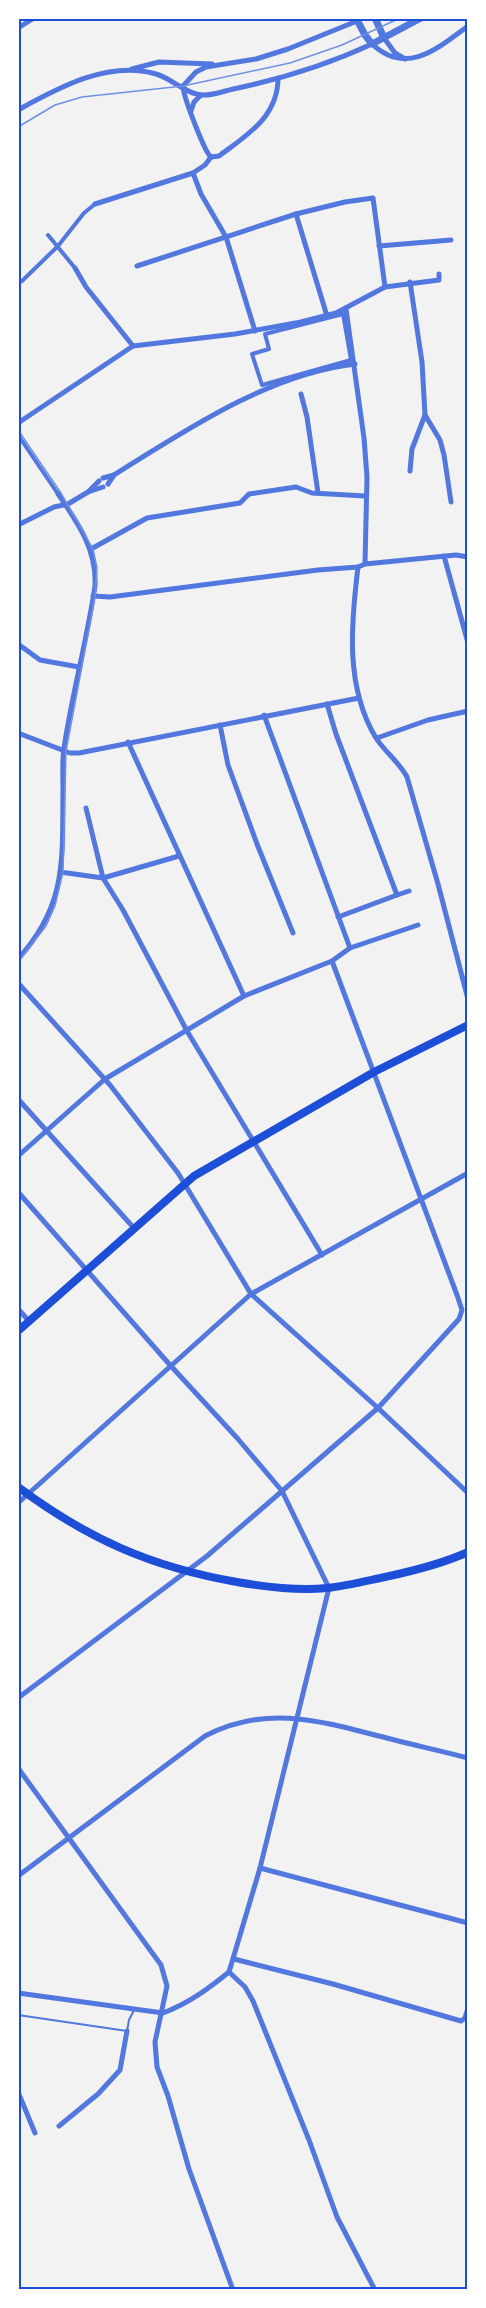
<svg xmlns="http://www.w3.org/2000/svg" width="486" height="2308" viewBox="0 0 486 2308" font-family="Lora,serif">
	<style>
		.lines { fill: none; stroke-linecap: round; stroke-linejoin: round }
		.service { stroke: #5277de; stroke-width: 2 }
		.pedestrian { stroke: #5277de; stroke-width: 4 }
		.minor { stroke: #5277de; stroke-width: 5 }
		.tertiary { stroke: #5277de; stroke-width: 7 }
		.primary { stroke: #1d4ed8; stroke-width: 8 }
		.tram { stroke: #7290e2; stroke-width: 1.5 }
		.neatline { fill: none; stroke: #1d4ed8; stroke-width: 2 }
	</style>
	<rect width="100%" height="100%" fill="#f2f2f2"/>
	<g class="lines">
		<!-- service -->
		<path class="service" d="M18,2015L127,2031L129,2020L134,2010"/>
		<!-- pedestrian -->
		<g class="pedestrian">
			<path d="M48,235L75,268"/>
			<path d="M18,283L22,281L58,246L84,213L95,204"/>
			<path d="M343,314L351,360L262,385L252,354L269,349L265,334Z"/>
			<path d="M18,435L58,494"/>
		</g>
		<!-- minor -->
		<g class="minor">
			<path d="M18,28L34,18"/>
			<path d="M384,38L395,53L405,59"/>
			<path d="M132,69L159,62L212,64"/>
			<path d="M183,86L196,72L206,67L256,59L288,49L357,21"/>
			<path d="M183,86C183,96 205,153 211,157"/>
			<path d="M18,110C58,88 108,60 156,74C171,78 186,94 202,95C213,96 226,90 238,88C284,78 329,64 372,44C406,76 437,49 468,26"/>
			<path d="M191,111L194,102L201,95"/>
			<path d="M211,157L219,156C247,135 278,117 278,78"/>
			<path d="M193,173L201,194L226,237L255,331"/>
			<path d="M95,204L193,173L205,165L211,157"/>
			<path d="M296,214L327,316"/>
			<path d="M379,246L451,240"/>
			<path d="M137,266L296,214L345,202L373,198L385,287"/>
			<path d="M75,268L86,287L133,346"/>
			<path d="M410,282L422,362L425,415L440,440L444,455L451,502"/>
			<path d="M346,309L364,438L367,477L365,564"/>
			<path d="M301,394L307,417L318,493"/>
			<path d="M18,423L133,346L235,334L301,322L336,313L385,287L439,280V274"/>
			<path d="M410,471L412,449L425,415"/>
			<path d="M103,478L114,475C186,430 269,374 355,364"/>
			<path d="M108,484L114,475"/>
			<path d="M88,492L103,487"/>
			<path d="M18,525L54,507L68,504L88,492L99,481"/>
			<path d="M91,549L147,518L240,503L249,494L296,487L312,493L365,496"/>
			<path d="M444,556L468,643"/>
			<path d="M358,567C351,624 345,687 376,738C385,752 399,762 407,777L438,884L468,999"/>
			<path d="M93,596L110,597L318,570L358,567L365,564L456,555L468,557"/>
			<path d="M18,644L40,660L79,667"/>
			<path d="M327,704L336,734L397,895L338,917"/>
			<path d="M264,715L350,948"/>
			<path d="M220,725L228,765L257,844L293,933"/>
			<path d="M18,733L70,753H79L359,698"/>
			<path d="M377,738L428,720L468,711"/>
			<path d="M128,742L244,996"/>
			<path d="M86,808L103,878L123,910L187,1031L322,1255"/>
			<path d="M60,872L103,878L179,856"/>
			<path d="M397,895L409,891"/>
			<path d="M18,959C68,904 62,858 63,789C63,775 62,761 64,748C72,694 87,640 95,586C97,550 78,523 58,494"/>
			<path d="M18,983L110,1085L178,1173L251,1294L378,1408L468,1493"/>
			<path d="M18,1099L133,1227"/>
			<path d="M18,1156L105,1079L244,996L332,961L350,948L418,925"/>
			<path d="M18,1192L170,1365L238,1439L282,1491L329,1588L260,1868L229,1972"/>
			<path d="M18,1309L29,1321"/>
			<path d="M18,1503L251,1294L468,1173"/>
			<path d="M18,1698L207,1556L378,1408L459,1319L462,1310L457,1295L332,961"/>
			<path d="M18,1768L161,1965L167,1986L155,2042L157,2067L168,2096L189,2169L233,2290"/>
			<path d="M260,1868L468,1923"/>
			<path d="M18,1876L205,1736C265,1705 317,1720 379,1736C408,1744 438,1750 468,1758"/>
			<path d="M234,1959L333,1984L461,2021L465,2018L468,2008"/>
			<path d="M229,1972L245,1987L253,2001L309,2140L337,2217L375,2290"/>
			<path d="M18,1993L163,2013C189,2003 208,1989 229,1972"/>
			<path d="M18,2092L35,2133"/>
			<path d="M59,2126L98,2094L120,2070L127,2031"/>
		</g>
		<!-- tertiary -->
		<g class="tertiary">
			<path d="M356,18L365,35L372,44L421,18"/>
			<path d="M375,18L384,38"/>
		</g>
		<!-- primary -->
		<g class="primary">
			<path d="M18,1331L194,1176L374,1072L468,1025"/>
			<path d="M18,1487C88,1539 151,1567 237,1582C266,1587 297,1591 327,1588C347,1586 366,1581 385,1577C413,1571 442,1564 468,1552"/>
		</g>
		<!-- tram -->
		<g class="tram">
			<path d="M18,127L55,105L82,97L183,86L290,63L342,45L400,18"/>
			<path d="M18,430L61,493L93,549L97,568L95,597L66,751L63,872L55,906L46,926L18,962"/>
		</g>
	</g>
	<!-- border -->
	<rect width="486" height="2308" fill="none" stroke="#ffffff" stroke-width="39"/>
	<rect x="20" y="20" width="446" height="2268" class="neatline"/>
</svg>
